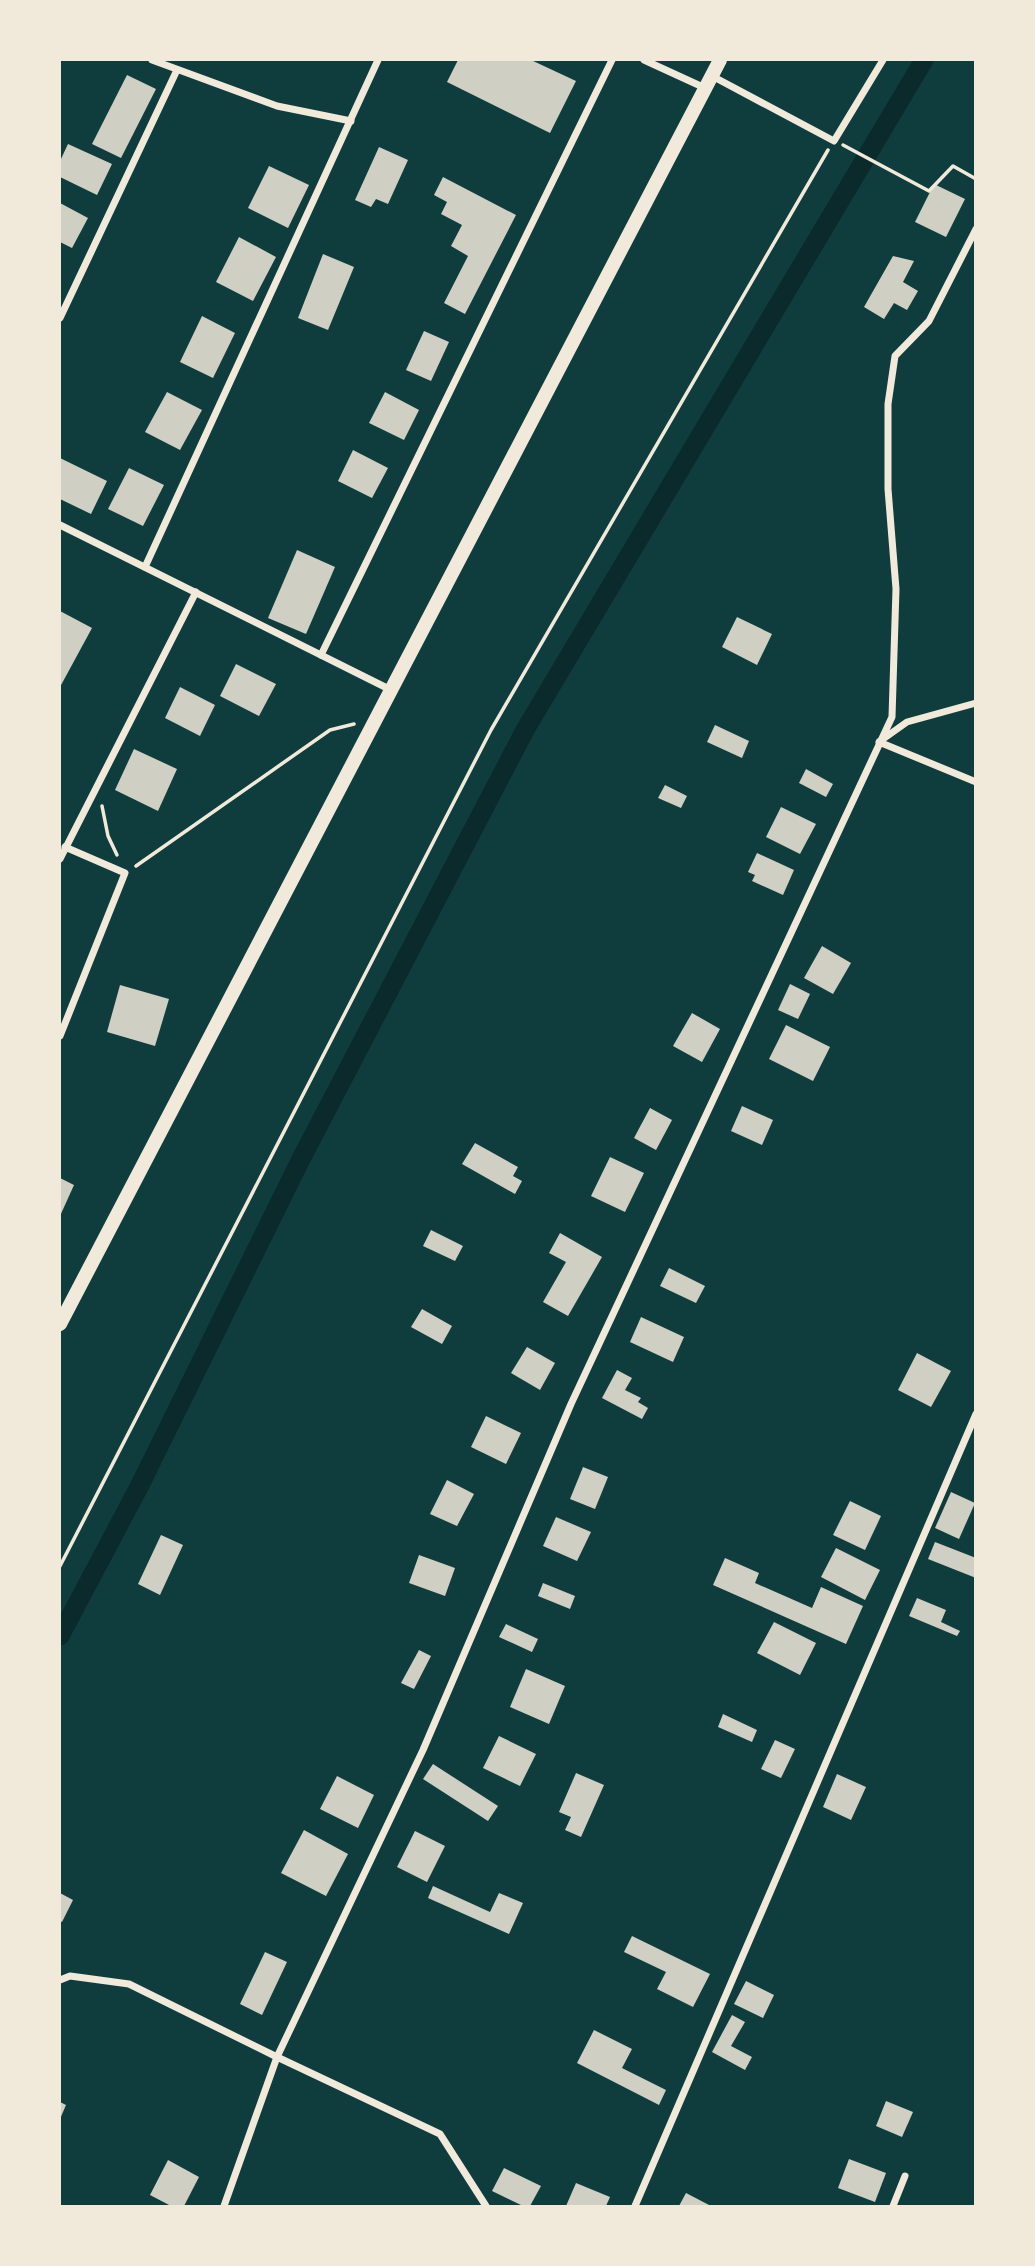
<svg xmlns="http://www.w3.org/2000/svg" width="1035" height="2266" viewBox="0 0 1035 2266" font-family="'IBM Plex Sans',sans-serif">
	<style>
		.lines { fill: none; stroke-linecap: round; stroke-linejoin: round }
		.canal { stroke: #0a2a2b; stroke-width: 19 }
		.building { fill: #cfcfc3 }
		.path { stroke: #f1e9da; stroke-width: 3.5 }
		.minor { stroke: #f1e9da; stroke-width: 7 }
		.secondary { stroke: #f1e9da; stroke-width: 14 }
	</style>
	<rect width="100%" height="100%" fill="#0f3d3e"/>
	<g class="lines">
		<!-- canal -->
		<path class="canal" d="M60,1636L140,1485L300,1161L525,730L924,60"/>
	</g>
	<!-- building -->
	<g class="building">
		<path d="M458,60H531L576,81L550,133L447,82Z"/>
		<path d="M127,75L156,89L121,158L92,144Z"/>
		<path d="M68,144L112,164L97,195L60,177V161Z"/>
		<path d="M379,147L408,160L388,204L376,199L371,207L355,200Z"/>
		<path d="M269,166L309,185L288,228L248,208Z"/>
		<path d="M443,177L516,215L465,314L444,303L468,256L451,246L462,225L441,214L447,202L434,195Z"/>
		<path d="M934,184L965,199L946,237L915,222Z"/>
		<path d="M60,203L88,218L72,248L60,242Z"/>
		<path d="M239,237L276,257L253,301L216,282Z"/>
		<path d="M323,254L354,267L328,330L298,318Z"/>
		<path d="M893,256L914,261L903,282L918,291L907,310L894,303L884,319L864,307Z"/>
		<path d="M202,316L235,333L213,378L180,362Z"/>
		<path d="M424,331L449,342L431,381L406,370Z"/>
		<path d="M167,392L202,410L180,450L145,432Z"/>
		<path d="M385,392L419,410L404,440L369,423Z"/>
		<path d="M353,450L388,468L372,498L338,481Z"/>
		<path d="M60,458L107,481L91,514L60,499Z"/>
		<path d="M129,468L164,485L143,526L108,509Z"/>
		<path d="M297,550L335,567L306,634L268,618Z"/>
		<path d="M60,611L92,628L60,687Z"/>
		<path d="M737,617L772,634L757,665L722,647Z"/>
		<path d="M236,664L276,684L259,716L220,696Z"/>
		<path d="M180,687L215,705L200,736L165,718Z"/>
		<path d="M715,725L749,741L742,758L707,742Z"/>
		<path d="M134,749L177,769L158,811L115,790Z"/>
		<path d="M806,769L833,784L826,797L799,783Z"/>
		<path d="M665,785L687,796L681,808L658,798Z"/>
		<path d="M781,807L816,824L800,854L766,837Z"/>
		<path d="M757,853L794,870L783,895L752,881L755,875L748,872Z"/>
		<path d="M822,946L851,963L833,994L804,978Z"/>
		<path d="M790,984L810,994L798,1019L778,1010Z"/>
		<path d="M120,985L169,999L155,1046L107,1032Z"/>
		<path d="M692,1013L720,1029L702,1062L673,1046Z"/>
		<path d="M786,1025L830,1047L813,1081L769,1059Z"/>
		<path d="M742,1106L773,1120L762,1145L731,1131Z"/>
		<path d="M650,1108L672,1120L656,1150L634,1138Z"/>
		<path d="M475,1143L518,1167L513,1176L522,1181L515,1194L462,1164Z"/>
		<path d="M610,1157L644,1173L625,1212L591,1196Z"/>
		<path d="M60,1178L74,1185L60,1216Z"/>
		<path d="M431,1230L463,1246L455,1261L423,1246Z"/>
		<path d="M560,1233L602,1257L568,1316L543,1302L566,1262L549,1253Z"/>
		<path d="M669,1268L705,1286L696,1303L660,1286Z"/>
		<path d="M422,1309L452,1326L442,1344L411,1327Z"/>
		<path d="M641,1317L684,1337L673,1362L630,1342Z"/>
		<path d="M527,1347L555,1363L540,1390L511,1373Z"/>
		<path d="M917,1353L951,1371L931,1407L898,1390Z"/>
		<path d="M617,1370L632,1378L625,1390L641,1398L638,1402L648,1408L642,1419L602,1398Z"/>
		<path d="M486,1416L521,1433L506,1464L471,1447Z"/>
		<path d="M583,1467L608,1477L595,1509L570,1499Z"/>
		<path d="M447,1480L474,1494L457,1526L430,1514Z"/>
		<path d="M951,1492L975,1503L959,1539L935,1528Z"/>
		<path d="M850,1501L881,1516L865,1550L833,1535Z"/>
		<path d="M556,1517L591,1532L577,1561L543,1546Z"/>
		<path d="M161,1535L183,1545L160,1595L138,1584Z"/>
		<path d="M935,1542L976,1558V1578L928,1559Z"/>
		<path d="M836,1548L880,1570L865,1600L821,1577Z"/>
		<path d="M419,1555L455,1568L445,1596L409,1583Z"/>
		<path d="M725,1558L759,1573L755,1583L812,1608L821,1587L863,1606L846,1644L713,1585Z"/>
		<path d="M543,1583L575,1596L570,1609L538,1596Z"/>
		<path d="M917,1598L946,1610L941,1622L960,1631L957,1636L909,1616Z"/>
		<path d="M774,1622L816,1643L800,1675L757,1653Z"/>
		<path d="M506,1624L538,1639L532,1652L499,1637Z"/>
		<path d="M419,1650L431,1656L414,1689L401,1683Z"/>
		<path d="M526,1669L565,1686L549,1724L510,1707Z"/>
		<path d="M723,1714L757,1730L752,1742L718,1727Z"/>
		<path d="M499,1736L536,1754L520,1786L483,1768Z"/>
		<path d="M775,1740L795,1749L781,1778L761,1769Z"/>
		<path d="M433,1764L498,1806L488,1821L423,1779Z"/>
		<path d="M576,1773L604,1785L581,1837L565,1830L571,1817L559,1812Z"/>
		<path d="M837,1774L866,1787L851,1820L823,1807Z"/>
		<path d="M337,1776L374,1795L358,1828L320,1809Z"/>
		<path d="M304,1830L348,1854L326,1896L281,1873Z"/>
		<path d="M415,1831L445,1846L427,1882L397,1867Z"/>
		<path d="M433,1886L490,1912L499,1893L523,1903L509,1934L428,1898Z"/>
		<path d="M60,1893L73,1900L62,1922L60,1921Z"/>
		<path d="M632,1936L710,1974L693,2007L657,1989L666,1972L624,1952Z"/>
		<path d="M265,1952L287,1962L262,2015L240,2004Z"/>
		<path d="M746,1981L774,1995L763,2018L734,2004Z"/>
		<path d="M732,2015L745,2022L731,2046L752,2057L745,2070L712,2052Z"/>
		<path d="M594,2030L632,2049L622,2068L666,2090L659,2105L577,2063Z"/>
		<path d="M886,2101L913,2112L902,2137L876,2126Z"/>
		<path d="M60,2102L66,2105L60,2119Z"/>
		<path d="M849,2159L886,2173L875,2202L838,2188Z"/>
		<path d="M168,2160L199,2177L184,2206H171L150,2195Z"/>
		<path d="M504,2168L541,2186L530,2206H523L492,2191Z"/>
		<path d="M576,2183L610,2197L606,2206H566Z"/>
		<path d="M686,2193L711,2206H679Z"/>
	</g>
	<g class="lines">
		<!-- path -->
		<g class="path">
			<path d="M843,145L929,191L953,166L976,179"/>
			<path d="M102,806L108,836L117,855"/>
			<path d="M136,866L330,730L354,724"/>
			<path d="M60,1566L491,730L828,150"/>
		</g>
		<!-- minor -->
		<g class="minor">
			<path d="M152,60L277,106L351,121"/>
			<path d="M644,60L705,88"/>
			<path d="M712,76L834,141L883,60"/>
			<path d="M60,318L177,70"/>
			<path d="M60,525L391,690"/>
			<path d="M145,567L378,60"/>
			<path d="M321,655L612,60"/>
			<path d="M883,739L907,722L976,703"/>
			<path d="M879,742L976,782"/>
			<path d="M60,859L196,592"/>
			<path d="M60,1036L125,873L65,847"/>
			<path d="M60,1980L70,1976L129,1984L277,2057L440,2134L486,2206"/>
			<path d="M224,2206L277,2057L423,1750L571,1404L892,717L896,589L888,489V404L895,356L929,321L976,229"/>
			<path d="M635,2206L976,1414"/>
			<path d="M893,2206L905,2176"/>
		</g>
		<!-- secondary -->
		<path class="secondary" d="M60,1324L720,60"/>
	</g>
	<!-- border -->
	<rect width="1035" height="2266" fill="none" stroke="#f1e9da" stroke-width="122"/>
</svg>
